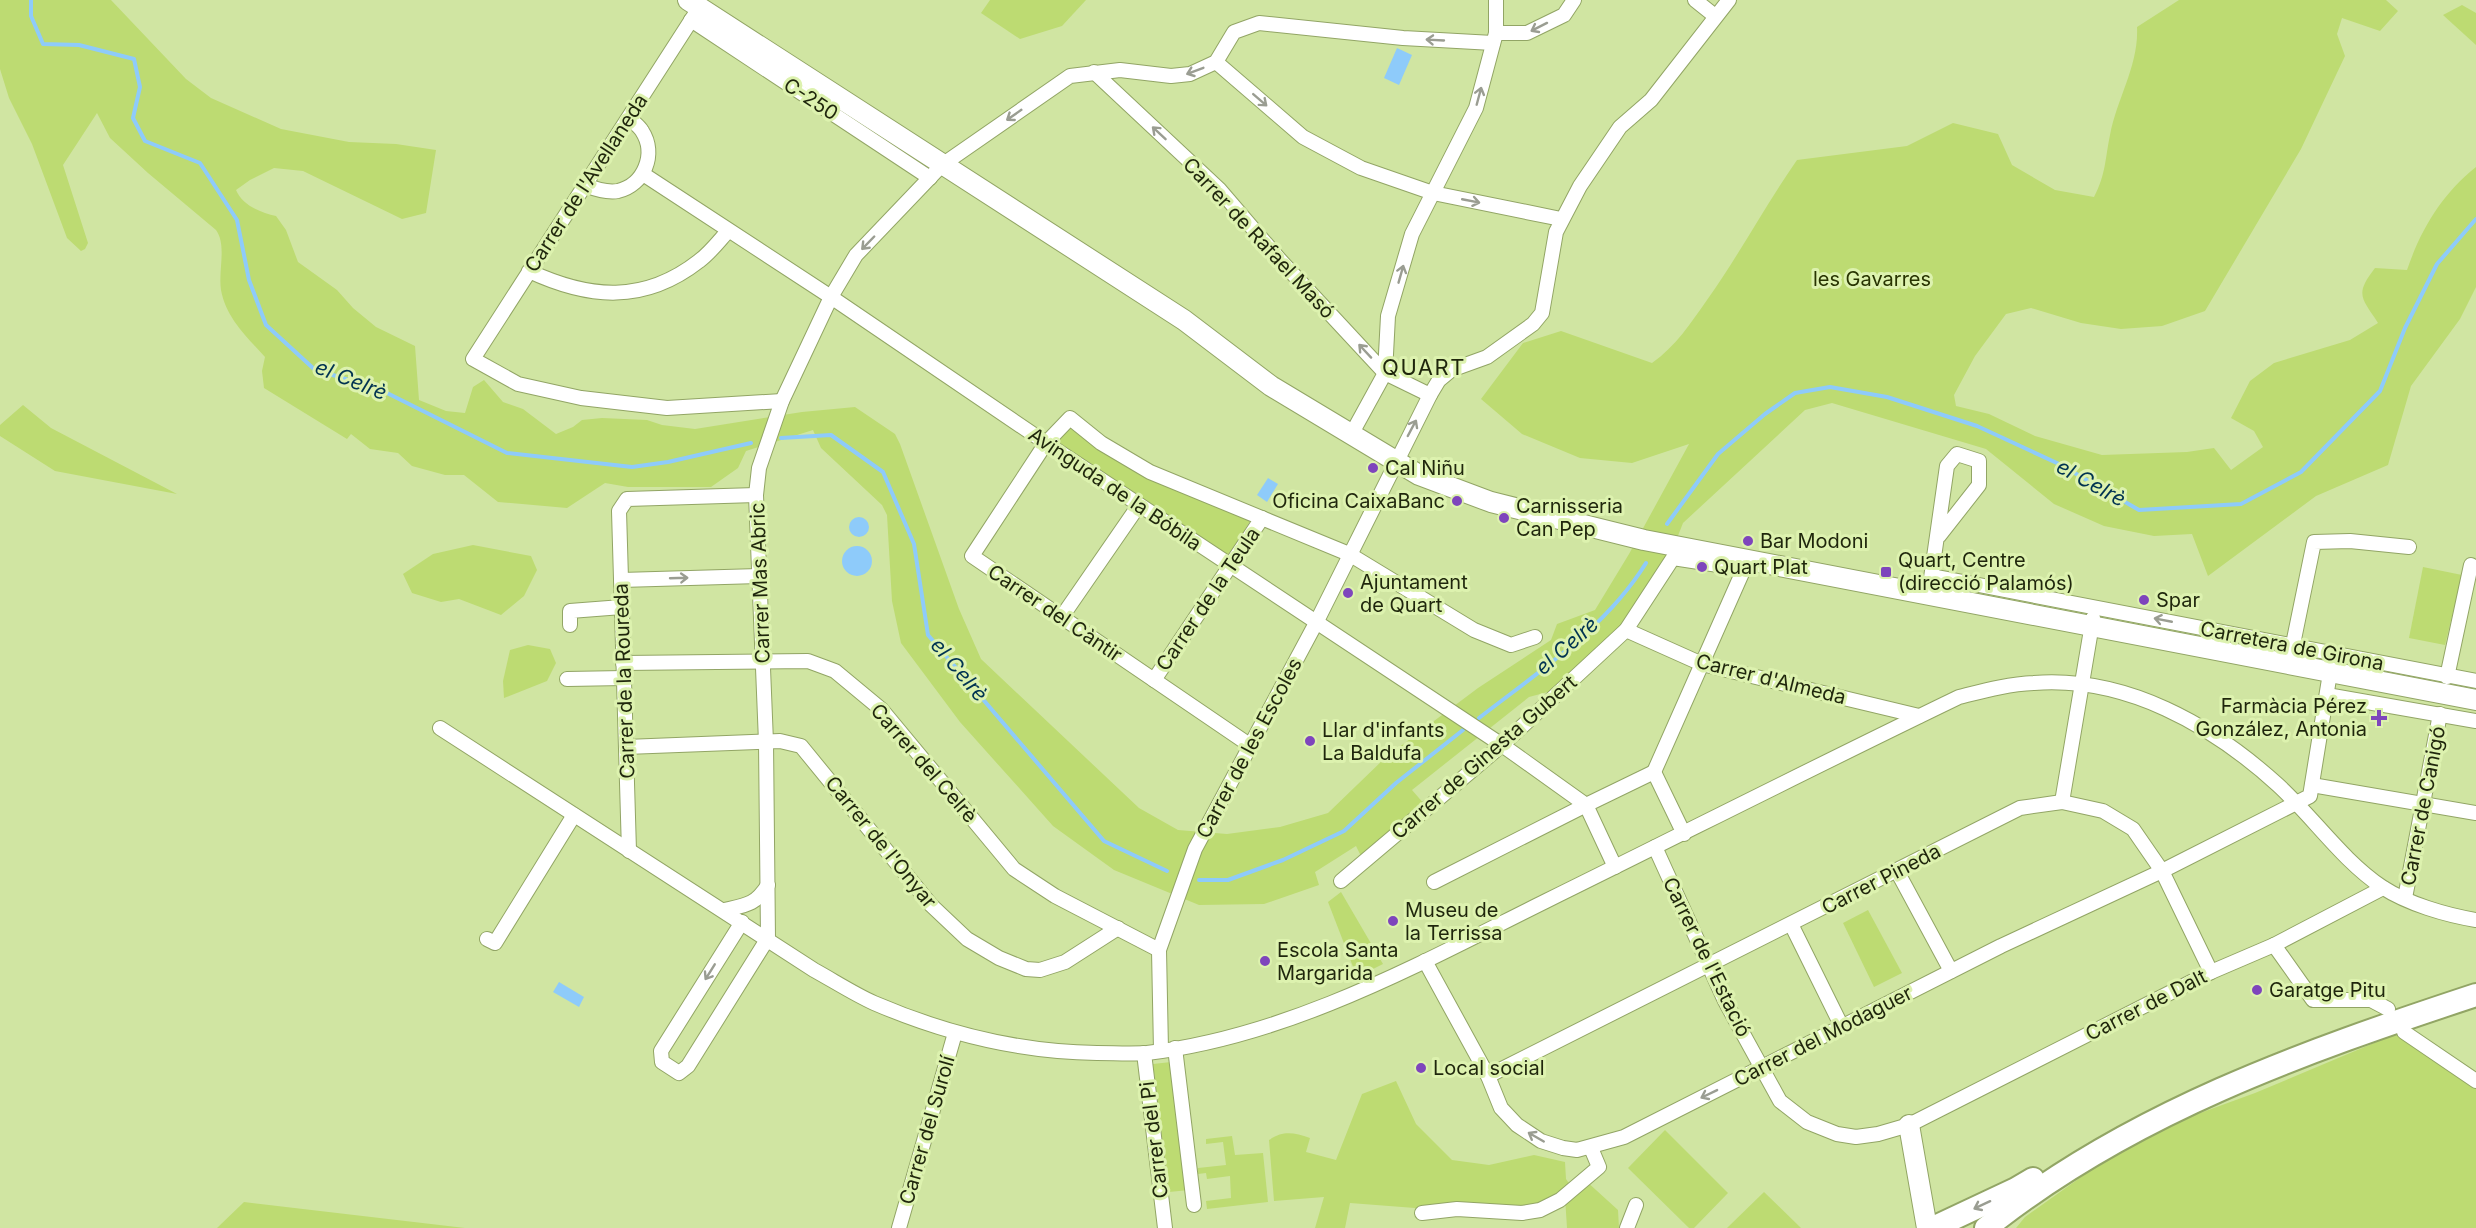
<svg xmlns="http://www.w3.org/2000/svg" width="2476" height="1228" viewBox="0 0 2476 1228" font-family="Inter,sans-serif">
	<style>
		.green { fill: #bddb72 }
		.water { fill: #8ecbfa }
		.lines { fill: none; stroke-linecap: round; stroke-linejoin: round }
		.stream { stroke: #8ecbfa; stroke-width: 4 }
		.street-casing { stroke: #92a565; stroke-width: 16 }
		.secondary-casing { stroke: #92a565; stroke-width: 22 }
		.primary-casing { stroke: #92a565; stroke-width: 26 }
		.street { stroke: #fff; stroke-width: 14 }
		.secondary { stroke: #fff; stroke-width: 20 }
		.primary { stroke: #fff; stroke-width: 22 }
		.oneway { stroke: #9a9d92 }
		.poi-dot { fill: #7e45bc; stroke: #ddf2af; stroke-width: 2 }
		.labels { text-anchor: middle; stroke-width: 6; stroke-linejoin: round; paint-order: stroke }
		.street-label { font-size: 20px; fill: #1f260c; stroke: #ddf2af }
		.park-label { font-size: 20px; fill: #283401; stroke: #ddf2af }
		.poi-label { font-size: 20px; fill: #1f260c; stroke: #ddf2af; text-anchor: start }
		.water-label { font-size: 21px; font-style: italic; fill: #013351; stroke: #ddf2af }
		.quarter-label { font-size: 22px; letter-spacing: 1.5px; fill: #1f260c; stroke: #ddf2af }
	</style>
	<rect width="100%" height="100%" fill="#d0e5a2"/>
	<!-- green -->
	<g class="green">
		<path d="M0,0H111L186,79L211,98L281,129L349,142L396,144L436,150L426,213L402,219L303,171L274,168L250,180L236,190C242,205 261,213 276,216L286,230L298,262L337,290L353,308L376,327L415,346L419,400L446,411L465,413L473,387L484,380L503,402L523,409L556,434L573,427L582,420L602,418L647,420L662,425L695,429L802,412L855,407L895,434L900,444L959,609L981,659L1139,808L1178,830L1227,834L1280,827L1328,813L1386,757L1478,688L1551,640L1557,624L1595,610L1629,554L1689,444L1632,463L1580,458L1522,434L1481,399L1523,343L1561,331L1652,363C1676,346 1690,324 1707,300C1739,255 1765,206 1797,160L1907,146L1953,123L1998,134L2012,165L2055,190L2094,197C2106,174 2105,159 2110,135C2117,98 2139,65 2137,27L2179,0H2386L2398,11L2380,31L2342,18L2337,34L2345,56L2301,149L2205,311L2162,326L2121,329L2081,323L2031,308L2006,314L1975,356L1954,395L1956,406L1989,414L2035,436L2102,455L2187,452L2214,448L2231,470L2263,447L2254,431L2231,418L2250,381L2274,363L2350,340L2378,323C2362,298 2354,295 2375,268L2407,270C2421,229 2442,194 2476,167V287L2460,319L2411,386L2388,465L2316,496L2208,576L2192,534L2154,536L2104,526L2054,504L1986,449L1832,403L1805,410L1683,523L1668,561L1625,622L1559,689L1529,697L1412,790L1425,805L1361,856L1356,846L1315,872L1319,885L1264,904L1199,905L1114,870L1053,826L960,722L901,643L892,601L887,515L882,505L821,448L813,430L746,451L738,468L711,487H628L605,483L567,508L498,502L464,475H445L412,466L398,453L370,449L351,434L347,439L264,388L262,371L265,357C247,337 226,318 221,290C218,271 227,245 216,230L148,173L110,138L97,113L63,165L88,243L85,249L81,251L67,238L32,144L9,98L0,69Z"/>
		<path d="M990,0H1086L1062,26L1020,39L981,13Z"/>
		<path d="M2462,5L2476,13V45L2443,15Z"/>
		<path d="M23,405L51,428L177,494L55,471L0,436V425Z"/>
		<path d="M1070,428L1097,447L1251,519L1229,557L1055,443Z"/>
		<path d="M473,545L531,556L537,570L524,596L501,615L459,599L441,602L412,593L403,574L433,554Z"/>
		<path d="M2423,567L2462,575L2445,645L2409,638Z"/>
		<path d="M528,645L550,649L556,663L547,681L504,698L503,681L510,650Z"/>
		<path d="M1341,892L1383,964L1357,977L1328,902Z"/>
		<path d="M1868,910L1902,973L1874,987L1843,923Z"/>
		<path d="M2393,1035L2424,1038L2476,1073V1228H2016L2025,1217L2140,1135L2255,1093Z"/>
		<path d="M1171,1062L1189,1190L1169,1192L1153,1064Z"/>
		<path d="M1396,1081L1416,1124L1452,1160L1489,1165L1534,1155L1565,1162L1566,1179L1573,1189L1585,1180L1618,1210L1619,1228H1567L1565,1197L1540,1210L1422,1213L1415,1208L1350,1203L1345,1228H1315L1324,1197L1274,1201L1269,1140C1284,1130 1294,1133 1310,1138L1306,1152L1336,1160L1362,1094Z"/>
		<path d="M1665,1130L1728,1193L1694,1228H1689L1628,1168Z"/>
		<path d="M1232,1136L1235,1155L1263,1153L1268,1202L1207,1209L1206,1201L1231,1198L1230,1176L1207,1179L1206,1173L1198,1174V1168L1226,1165L1223,1142L1206,1144V1139Z"/>
		<path d="M1764,1192L1801,1228H1727Z"/>
		<path d="M244,1202L465,1228H217Z"/>
	</g>
	<!-- water -->
	<g class="water">
		<path d="M1397,48L1412,55L1399,85L1384,78Z"/>
		<path d="M1268,478L1278,484L1267,502L1257,495Z"/>
		<circle cx="859" cy="527" r="10"/>
		<circle cx="857" cy="561" r="15"/>
		<path d="M559,982L584,997L579,1007L553,992Z"/>
	</g>
	<g class="lines">
		<!-- stream -->
		<g class="stream">
			<path d="M31,0V16L43,44L79,45L134,59L140,87L133,118L145,141L200,163L237,220L249,280L266,325L314,369L383,391L507,453L632,467L668,462L751,443"/>
			<path d="M781,438L831,435L883,472L914,544L928,635L1104,841L1167,871"/>
			<path d="M1667,524L1718,454L1765,414L1795,393L1830,387L1887,397L1977,426L2059,464L2139,510L2241,504L2301,472L2380,391L2405,328L2437,264L2476,219"/>
			<path d="M1479,718C1538,672 1606,628 1646,563"/>
			<path d="M1199,880H1228L1283,860L1344,831L1396,783L1463,730"/>
		</g>
		<!-- street casing -->
		<g class="street-casing">
			<g id="street">
				<path d="M1695,0L1715,16"/>
				<path d="M699,8L473,359L518,384L581,398L667,408L782,401"/>
				<path d="M691,20L930,178"/>
				<path d="M1496,33H1527L1564,15L1574,0"/>
				<path d="M1216,62L1303,137L1361,168L1433,193L1561,219"/>
				<path d="M1094,72L1219,189L1280,260L1385,373L1430,395"/>
				<path d="M643,174L831,297L1046,443L1502,745L1586,805L1434,882"/>
				<path d="M585,185C595,189 607,193 618,191C644,185 657,154 642,131C639,126 633,122 629,118"/>
				<path d="M529,271C589,299 644,304 699,261C710,253 719,241 728,231"/>
				<path d="M1351,435L1385,373L1388,316L1412,234L1476,108L1496,33V0"/>
				<path d="M1932,576L2476,681"/>
				<path d="M621,580L759,576"/>
				<path d="M1930,585L1947,466L1957,454L1979,461V485L1939,536"/>
				<path d="M1061,618L1139,505"/>
				<path d="M570,625V611L622,607"/>
				<path d="M1626,630L1702,664L1919,716"/>
				<path d="M2291,654L2314,542L2350,541L2409,547"/>
				<path d="M623,663L808,661L835,671L882,710L1014,869L1055,896L1159,950"/>
				<path d="M2447,677L2471,565"/>
				<path d="M567,679L624,678"/>
				<path d="M1154,680L1262,518"/>
				<path d="M2327,695L2476,721"/>
				<path d="M440,728L814,970C834,981 854,994 874,1003C946,1034 1019,1052 1097,1053C1113,1053 1131,1054 1147,1053C1290,1036 1419,964 1546,901C1684,833 1820,764 1959,697C1983,691 2008,684 2034,683C2126,676 2212,725 2278,785C2314,818 2342,860 2382,887C2408,904 2446,915 2476,920"/>
				<path d="M1251,746L972,556L1046,443L1070,418L1101,443L1150,472L1349,554L1474,630L1511,645L1535,637"/>
				<path d="M626,747L780,741L801,746L931,905L967,939L999,958L1026,969L1040,970L1065,962L1118,928"/>
				<path d="M1654,772L1747,562"/>
				<path d="M1654,772L1684,834"/>
				<path d="M2312,785L2476,813"/>
				<path d="M2062,802L2093,618"/>
				<path d="M1655,847L1725,1001L1780,1101L1807,1122L1837,1134L1856,1137L1878,1134L1909,1125L2211,972L2274,945L2383,888"/>
				<path d="M629,851L619,511L627,499L756,495"/>
				<path d="M1615,867L1586,805L1654,772"/>
				<path d="M1897,871L1951,971"/>
				<path d="M1341,881L1502,745L1626,630L1673,558L1744,569"/>
				<path d="M2405,898L2440,714"/>
				<path d="M724,910C747,905 755,905 768,885"/>
				<path d="M742,922L661,1051L662,1062L679,1073L688,1066L768,938L766,742L756,495L759,468L782,401L831,297L856,255L942,165L1070,76L1120,70L1171,76L1190,74L1216,62L1234,32L1259,23L1403,38L1493,43"/>
				<path d="M1791,924L1842,1027"/>
				<path d="M487,939L495,943L574,815"/>
				<path d="M2274,945L2313,1000H2371L2388,1009"/>
				<path d="M1425,961L1488,1076L1501,1108L1517,1125L1541,1141L1563,1148L1577,1150L1624,1137L2001,946L2162,871L2310,796L2330,673"/>
				<path d="M2404,1032L2476,1081"/>
				<path d="M1175,1048L1194,1205"/>
				<path d="M1161,1050L1159,950L1195,849L1316,623L1430,395L1439,380L1451,370L1487,357L1533,324L1542,313L1556,232L1580,186L1620,127L1651,100L1729,0"/>
				<path d="M1144,1053L1165,1228"/>
				<path d="M1488,1076L2020,808L2062,802L2103,811L2133,829L2162,871L2211,972"/>
				<path d="M1422,1213L1457,1209L1522,1213L1540,1210L1560,1200L1599,1167L1591,1148"/>
				<path d="M899,1228L955,1033"/>
				<path d="M1627,1228L1636,1205"/>
			</g>
		</g>
		<!-- secondary casing -->
		<g class="secondary-casing">
			<g id="secondary">
				<path d="M688,0L1184,320L1271,386L1419,475L1491,502L1644,540L2476,700"/>
				<path d="M1909,1125L1927,1228"/>
			</g>
		</g>
		<!-- primary casing -->
		<g class="primary-casing">
			<g id="primary">
				<path d="M1933,1228L2016,1189L2033,1179"/>
				<path d="M1986,1228C2130,1113 2303,1052 2476,995"/>
			</g>
		</g>
		<!-- street -->
		<use href="#street" class="street"/>
		<!-- secondary -->
		<use href="#secondary" class="secondary"/>
		<!-- primary -->
		<use href="#primary" class="primary"/>
	</g>
	<!-- one-way arrows -->
	<defs><path id="oneway-shaft" d="M-6 0H5M1.5-3L5.5 0L1.5 3" fill="none" stroke-width="1.6" stroke-linecap="round" stroke-linejoin="round" transform="scale(1.5)"/></defs>
	<g class="oneway">
		<use href="#oneway-shaft" transform="translate(1539 27) rotate(153)"/>
		<use href="#oneway-shaft" transform="translate(1435 40) rotate(-177)"/>
		<use href="#oneway-shaft" transform="translate(1195 71) rotate(159)"/>
		<use href="#oneway-shaft" transform="translate(1479 96) rotate(-75)"/>
		<use href="#oneway-shaft" transform="translate(1260 100) rotate(41)"/>
		<use href="#oneway-shaft" transform="translate(1014 115) rotate(145)"/>
		<use href="#oneway-shaft" transform="translate(1159 133) rotate(-137)"/>
		<use href="#oneway-shaft" transform="translate(1471 201) rotate(11)"/>
		<use href="#oneway-shaft" transform="translate(868 243) rotate(134)"/>
		<use href="#oneway-shaft" transform="translate(1401 274) rotate(-74)"/>
		<use href="#oneway-shaft" transform="translate(1365 351) rotate(-133)"/>
		<use href="#oneway-shaft" transform="translate(1412 428) rotate(-62)"/>
		<use href="#oneway-shaft" transform="translate(679 578) rotate(-2)"/>
		<use href="#oneway-shaft" transform="translate(2163 620) rotate(-169)"/>
		<use href="#oneway-shaft" transform="translate(710 972) rotate(122)"/>
		<use href="#oneway-shaft" transform="translate(1709 1094) rotate(154)"/>
		<use href="#oneway-shaft" transform="translate(1536 1137) rotate(-150)"/>
		<use href="#oneway-shaft" transform="translate(1982 1205) rotate(155)"/>
	</g>
	<!-- markers -->
	<g class="poi-dot">
		<circle cx="1373" cy="468" r="6"/>
		<circle cx="1457" cy="501" r="6"/>
		<circle cx="1504" cy="518" r="6"/>
		<circle cx="1748" cy="541" r="6"/>
		<circle cx="1702" cy="567" r="6"/>
		<rect x="1880" y="566" width="12" height="12" rx="3"/>
		<circle cx="1348" cy="593" r="6"/>
		<circle cx="2144" cy="600" r="6"/>
		<path d="M2376 709h6v6h6v6h-6v6h-6v-6h-6v-6h6z"/>
		<circle cx="1310" cy="741" r="6"/>
		<circle cx="1393" cy="921" r="6"/>
		<circle cx="1265" cy="961" r="6"/>
		<circle cx="2257" cy="990" r="6"/>
		<circle cx="1421" cy="1068" r="6"/>
	</g>
	<g class="labels">
		<!-- street labels -->
		<g class="street-label">
			<text transform="translate(811 99) rotate(33)" y="7">C-250</text>
			<text transform="translate(586 183) rotate(-57)" y="7">Carrer de l'Avellaneda</text>
			<text transform="translate(1259 238) rotate(47)" y="7">Carrer de Rafael Masó</text>
			<text transform="translate(1115 489) rotate(34)" y="7">Avinguda de la Bóbila</text>
			<text transform="translate(760 583) rotate(-92)" y="7">Carrer Mas Abric</text>
			<text transform="translate(1208 599) rotate(-56)" y="7">Carrer de la Teula</text>
			<text transform="translate(1055 613) rotate(34)" y="7">Carrer del Càntir</text>
			<text transform="translate(2292 646) rotate(11)" y="7">Carretera de Girona</text>
			<text transform="translate(1771 679) rotate(14)" y="7">Carrer d'Almeda</text>
			<text transform="translate(624 681) rotate(-92)" y="7">Carrer de la Roureda</text>
			<text transform="translate(1249 748) rotate(-62)" y="7">Carrer de les Escoles</text>
			<text transform="translate(1484 757) rotate(-41)" y="7">Carrer de Ginesta Gubert</text>
			<text transform="translate(924 763) rotate(49)" y="7">Carrer del Celrè</text>
			<text transform="translate(2423 806) rotate(-79)" y="7">Carrer de Canigó</text>
			<text transform="translate(881 842) rotate(51)" y="7">Carrer de l'Onyar</text>
			<text transform="translate(1881 879) rotate(-27)" y="7">Carrer Pineda</text>
			<text transform="translate(1707 957) rotate(64)" y="7">Carrer de l'Estació</text>
			<text transform="translate(2146 1005) rotate(-27)" y="7">Carrer de Dalt</text>
			<text transform="translate(1823 1036) rotate(-27)" y="7">Carrer del Modaguer</text>
			<text transform="translate(927 1130) rotate(-74)" y="7">Carrer del Surolí</text>
			<text transform="translate(1154 1140) rotate(-97)" y="7">Carrer del Pi</text>
		</g>
		<!-- park labels -->
		<g class="park-label">
			<text x="1872" y="286">les Gavarres</text>
		</g>
		<!-- poi labels -->
		<g class="poi-label">
			<text x="1385" y="475">Cal Niñu</text>
			<text x="1445" y="508" text-anchor="end">Oficina CaixaBanc</text>
			<text x="1516" y="513">Carnisseria<tspan x="1516" dy="23">Can Pep</tspan></text>
			<text x="1760" y="548">Bar Modoni</text>
			<text x="1898" y="567">Quart, Centre<tspan x="1898" dy="23">(direcció Palamós)</tspan></text>
			<text x="1714" y="574">Quart Plat</text>
			<text x="1360" y="589">Ajuntament<tspan x="1360" dy="23">de Quart</tspan></text>
			<text x="2156" y="607">Spar</text>
			<text x="2367" y="713" text-anchor="end">Farmàcia Pérez<tspan x="2367" dy="23">González, Antonia</tspan></text>
			<text x="1322" y="737">Llar d'infants<tspan x="1322" dy="23">La Baldufa</tspan></text>
			<text x="1405" y="917">Museu de<tspan x="1405" dy="23">la Terrissa</tspan></text>
			<text x="1277" y="957">Escola Santa<tspan x="1277" dy="23">Margarida</tspan></text>
			<text x="2269" y="997">Garatge Pitu</text>
			<text x="1433" y="1075">Local social</text>
		</g>
		<!-- water labels -->
		<g class="water-label">
			<text transform="translate(351 380) rotate(22)" y="7">el Celrè</text>
			<text transform="translate(2091 483) rotate(29)" y="7">el Celrè</text>
			<text transform="translate(1567 646) rotate(-41)" y="7">el Celrè</text>
			<text transform="translate(959 670) rotate(50)" y="7">el Celrè</text>
		</g>
		<!-- quarter labels -->
		<g class="quarter-label">
			<text x="1424" y="375">QUART</text>
		</g>
	</g>
</svg>
